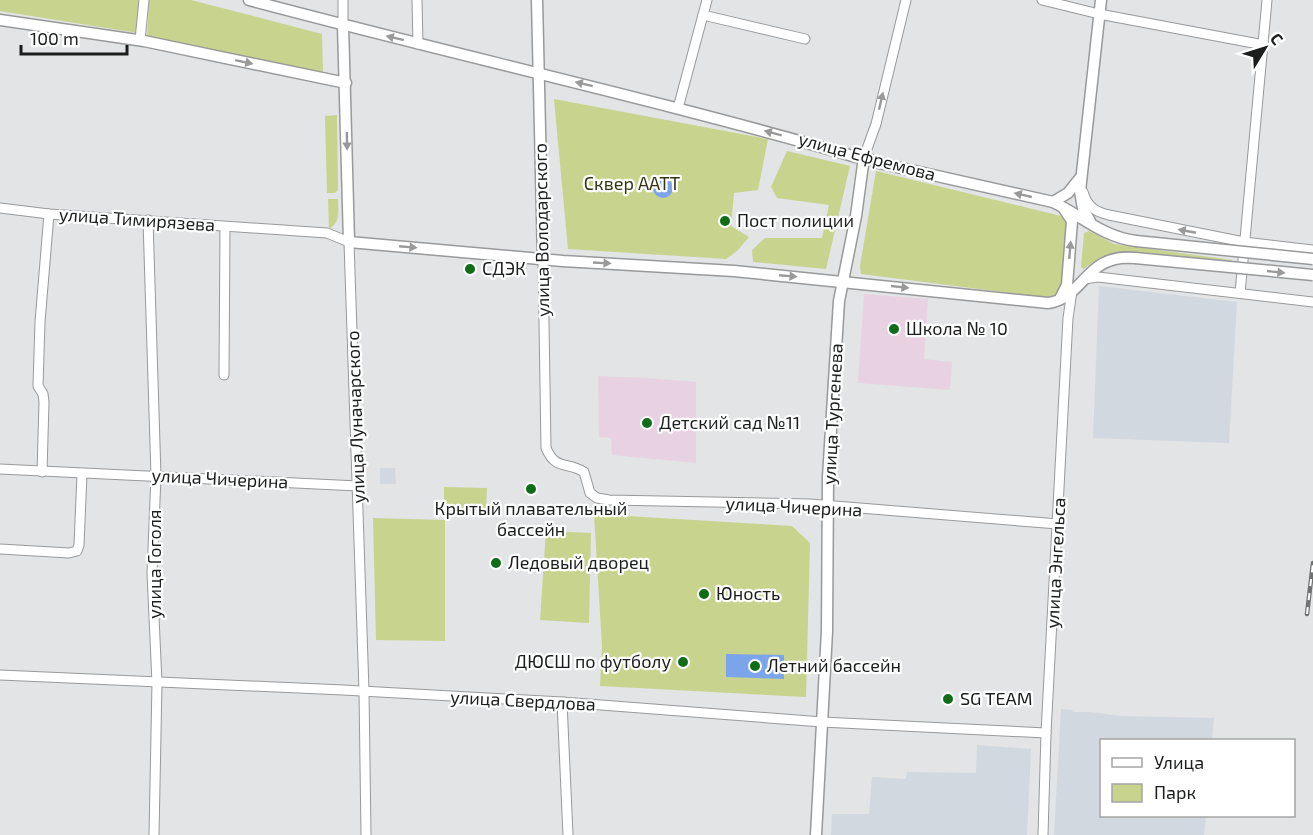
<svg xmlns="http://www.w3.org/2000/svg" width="1313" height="835" viewBox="0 0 1313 835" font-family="'Exo 2',sans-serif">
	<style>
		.built { fill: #d2d8e0 }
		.education { fill: #e8d2e1 }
		.green { fill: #c8d38e }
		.water { fill: #7ca4ea }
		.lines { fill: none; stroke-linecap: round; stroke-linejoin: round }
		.minor-casing { stroke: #98999b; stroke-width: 11 }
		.major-casing { stroke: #98999b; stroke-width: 13 }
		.minor { stroke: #fff; stroke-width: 9 }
		.major { stroke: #fff; stroke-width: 10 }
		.rail-casing { stroke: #707171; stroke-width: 4.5 }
		.rail { stroke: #fff; stroke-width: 2; stroke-dasharray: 7; stroke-linecap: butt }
		.major-bridge-casing { stroke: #98999b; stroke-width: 13; stroke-linecap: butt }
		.major-bridge { stroke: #fff; stroke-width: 10 }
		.oneway { fill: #999 }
		.poi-dot { fill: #0f6d18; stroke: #fff; stroke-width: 2 }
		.labels { text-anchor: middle; stroke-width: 4.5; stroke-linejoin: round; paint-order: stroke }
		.street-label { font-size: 18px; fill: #1c1d1d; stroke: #fff }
		.park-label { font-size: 18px; fill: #313511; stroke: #fff }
		.poi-label { font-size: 18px; fill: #1c1d1d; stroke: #fff; text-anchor: start }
	</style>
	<rect width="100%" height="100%" fill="#e2e4e5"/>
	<!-- built -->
	<g class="built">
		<path d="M1099,286L1237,302L1229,443L1093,438Z"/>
		<path d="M380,468H395L396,484H380Z"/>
		<path d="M1061,709L1072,710L1073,712H1090L1121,716L1214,718L1212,740H1102V816H1206L1204,835H1054Z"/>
		<path d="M977,745L1031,749L1027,835H831L832,814H869L872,777L906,779L907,772L976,773Z"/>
	</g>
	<!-- education -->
	<g class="education">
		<path d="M864,294L928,299L924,359L952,362L950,390L858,383Z"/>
		<path d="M598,376L647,378L696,382V463L612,455L611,438L599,437Z"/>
	</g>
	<!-- green -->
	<g class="green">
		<path d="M0,0H140L138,33L0,11Z"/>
		<path d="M149,0H191L322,34L323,73L147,38Z"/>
		<path d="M554,99L768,139L758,190L734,193L731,226L749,237L738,250L726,259L568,249Z"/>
		<path d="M337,115L338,190L335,193H327L325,116Z"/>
		<path d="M787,151L850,166L826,269L753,262L752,250L765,238H822L829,205L777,198L771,187Z"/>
		<path d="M876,171L1061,216L1067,222L1069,228C1068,249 1071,290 1049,298L861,274L860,266Z"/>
		<path d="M328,199H338C338,212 341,222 329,229Z"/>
		<path d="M1089,231L1114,244L1232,260V264L1117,252L1101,257L1083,269L1081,267L1084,233Z"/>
		<path d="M444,487L487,488L486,509L444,508Z"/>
		<path d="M594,514L792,526L810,543L806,697L600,686L602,646Z"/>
		<path d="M373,518L445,520V641L376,640Z"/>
		<path d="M546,531L591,533L589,623L540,620Z"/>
	</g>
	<!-- water -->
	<g class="water">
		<circle cx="663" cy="188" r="10"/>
		<path d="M726,654L784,655V679L726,677Z"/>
	</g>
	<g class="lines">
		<!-- minor casing -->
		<g class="minor-casing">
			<g id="minor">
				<path d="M343,0V25"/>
				<path d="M417,0L418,44"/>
				<path d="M1042,0L1099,14L1264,45"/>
				<path d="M703,15L805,39"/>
				<path d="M140,40L144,0"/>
				<path d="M678,108L707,0"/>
				<path d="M864,157L876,124L906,0"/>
				<path d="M1083,192C1087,206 1095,212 1109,215L1244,242L1313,250"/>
				<path d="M0,208L49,214L327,233L349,242L364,691L366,835"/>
				<path d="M148,220L156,476L152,573L157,683L154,835"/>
				<path d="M543,259L546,448C556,471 566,461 584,472L590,493L597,498L609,500L810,504L1058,524"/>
				<path d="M1084,279L1098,277L1313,302"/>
				<path d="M1240,293L1267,0"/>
				<path d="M224,375L225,227"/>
				<path d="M0,469L358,486"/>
				<path d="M42,472L44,402L43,394L38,386L40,322L49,214"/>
				<path d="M0,549L69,553L77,551L79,545L82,474"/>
				<path d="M0,675L343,690L562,702L822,722L1046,733"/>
				<path d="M562,702L568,835"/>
				<path d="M1043,835L1046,733L1068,318L1072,291"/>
			</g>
		</g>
		<!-- major casing -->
		<g class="major-casing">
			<g id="major">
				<path d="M249,0C451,54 655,99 856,157H864L879,163L1053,202C1082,216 1103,237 1136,241"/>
				<path d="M537,0L543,259"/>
				<path d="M0,20L144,41L346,83"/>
				<path d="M343,25L349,242L563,261L734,271L1048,303C1085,298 1085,253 1135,258"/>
				<path d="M1053,202L1068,193L1080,178"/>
				<path d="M1090,221L1083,209L1080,191L1101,0"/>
				<path d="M1060,299L1067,285L1072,221L1064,209"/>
				<path d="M816,835L827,631L828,477L839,301L856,216L864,157"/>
			</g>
		</g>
		<!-- minor -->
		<use href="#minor" class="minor"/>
		<!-- major -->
		<use href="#major" class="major"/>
		<!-- rail casing -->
		<g class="rail-casing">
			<path id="rail" d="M1307,614L1313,563"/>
		</g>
		<!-- rail -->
		<use href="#rail" class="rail"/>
		<!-- major-bridge casing -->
		<g class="major-bridge-casing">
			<g id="major-bridge">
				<path d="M1136,241L1313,259"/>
				<path d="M1135,258L1313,275"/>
			</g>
		</g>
		<!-- major-bridge -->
		<use href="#major-bridge" class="major-bridge"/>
	</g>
	<!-- one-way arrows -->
	<defs><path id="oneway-solid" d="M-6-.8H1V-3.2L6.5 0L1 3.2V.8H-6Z" transform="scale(1.5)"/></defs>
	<g class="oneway">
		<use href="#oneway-solid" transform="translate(395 38) rotate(-166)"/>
		<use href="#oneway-solid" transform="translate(244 62) rotate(12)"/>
		<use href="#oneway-solid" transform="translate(584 84) rotate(-166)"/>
		<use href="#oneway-solid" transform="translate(881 101) rotate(-77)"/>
		<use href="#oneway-solid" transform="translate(773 133) rotate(-165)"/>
		<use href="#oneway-solid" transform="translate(347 141) rotate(89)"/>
		<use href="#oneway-solid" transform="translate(1023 195) rotate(-167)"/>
		<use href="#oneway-solid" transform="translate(1187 231) rotate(-169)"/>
		<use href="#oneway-solid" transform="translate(408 247) rotate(5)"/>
		<use href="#oneway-solid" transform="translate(1070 250) rotate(-85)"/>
		<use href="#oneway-solid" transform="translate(602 263) rotate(3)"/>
		<use href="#oneway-solid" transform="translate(1276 272) rotate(6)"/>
		<use href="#oneway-solid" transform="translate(788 276) rotate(5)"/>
		<use href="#oneway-solid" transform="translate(900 287) rotate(6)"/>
	</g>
	<!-- markers -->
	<g class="poi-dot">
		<circle cx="725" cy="221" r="6"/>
		<circle cx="470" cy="269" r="6"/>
		<circle cx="894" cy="329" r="6"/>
		<circle cx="647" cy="423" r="6"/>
		<circle cx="531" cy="489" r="6"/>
		<circle cx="496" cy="563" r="6"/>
		<circle cx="704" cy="594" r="6"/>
		<circle cx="683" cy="662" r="6"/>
		<circle cx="755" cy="666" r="6"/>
		<circle cx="948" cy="699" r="6"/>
	</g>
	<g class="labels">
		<!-- street labels -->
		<g class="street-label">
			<text transform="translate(867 157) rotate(15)" y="6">улица Ефремова</text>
			<text transform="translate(137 220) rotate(4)" y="6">улица Тимирязева</text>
			<text transform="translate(542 230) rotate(-91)" y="6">улица Володарского</text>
			<text transform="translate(833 414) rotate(-87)" y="6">улица Тургенева</text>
			<text transform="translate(356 417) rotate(-92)" y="6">улица Луначарского</text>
			<text transform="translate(220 479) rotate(3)" y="6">улица Чичерина</text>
			<text transform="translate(794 507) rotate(3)" y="6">улица Чичерина</text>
			<text transform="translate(1056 563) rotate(-87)" y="6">улица Энгельса</text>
			<text transform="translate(155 564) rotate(-90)" y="6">улица Гоголя</text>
			<text transform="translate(523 701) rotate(3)" y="6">улица Свердлова</text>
		</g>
		<!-- park labels -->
		<g class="park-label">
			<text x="632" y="190">Сквер ААТТ</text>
		</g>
		<!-- poi labels -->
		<g class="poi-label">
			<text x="737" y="227">Пост полиции</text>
			<text x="482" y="275">СДЭК</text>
			<text x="906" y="335">Школа № 10</text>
			<text x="659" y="429">Детский сад №11</text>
			<text x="531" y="515" text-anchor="middle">Крытый плавательный<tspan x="531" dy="21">бассейн</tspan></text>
			<text x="508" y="569">Ледовый дворец</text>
			<text x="716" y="600">Юность</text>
			<text x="671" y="668" text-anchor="end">ДЮСШ по футболу</text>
			<text x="767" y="672">Летний бассейн</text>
			<text x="960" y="705">SG TEAM</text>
		</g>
	</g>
	<!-- legend -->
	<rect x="1100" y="739" width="195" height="78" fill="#ffffff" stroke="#a4a5a5" stroke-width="1.5"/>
	<rect x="1112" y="758" width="30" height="9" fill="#ffffff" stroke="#a4a5a5" stroke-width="1.5"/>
	<text x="1154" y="769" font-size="18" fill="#1c1d1d">Улица</text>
	<rect x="1112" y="784" width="30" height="18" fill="#c8d38e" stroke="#a4a5a5" stroke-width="1.5"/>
	<text x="1154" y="799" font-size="18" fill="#1c1d1d">Парк</text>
	<!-- north arrow -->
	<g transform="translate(1265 48) rotate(52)" stroke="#ffffff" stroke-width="4.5" paint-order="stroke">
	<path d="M0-4.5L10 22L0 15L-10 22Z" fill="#1c1d1d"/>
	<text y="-9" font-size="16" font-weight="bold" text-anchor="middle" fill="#1c1d1d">С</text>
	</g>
	<!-- scale -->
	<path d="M21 45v9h106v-9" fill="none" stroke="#1c1d1d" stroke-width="3"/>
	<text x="30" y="45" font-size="18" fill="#1c1d1d" stroke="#ffffff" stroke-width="4.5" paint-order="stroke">100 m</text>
</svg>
